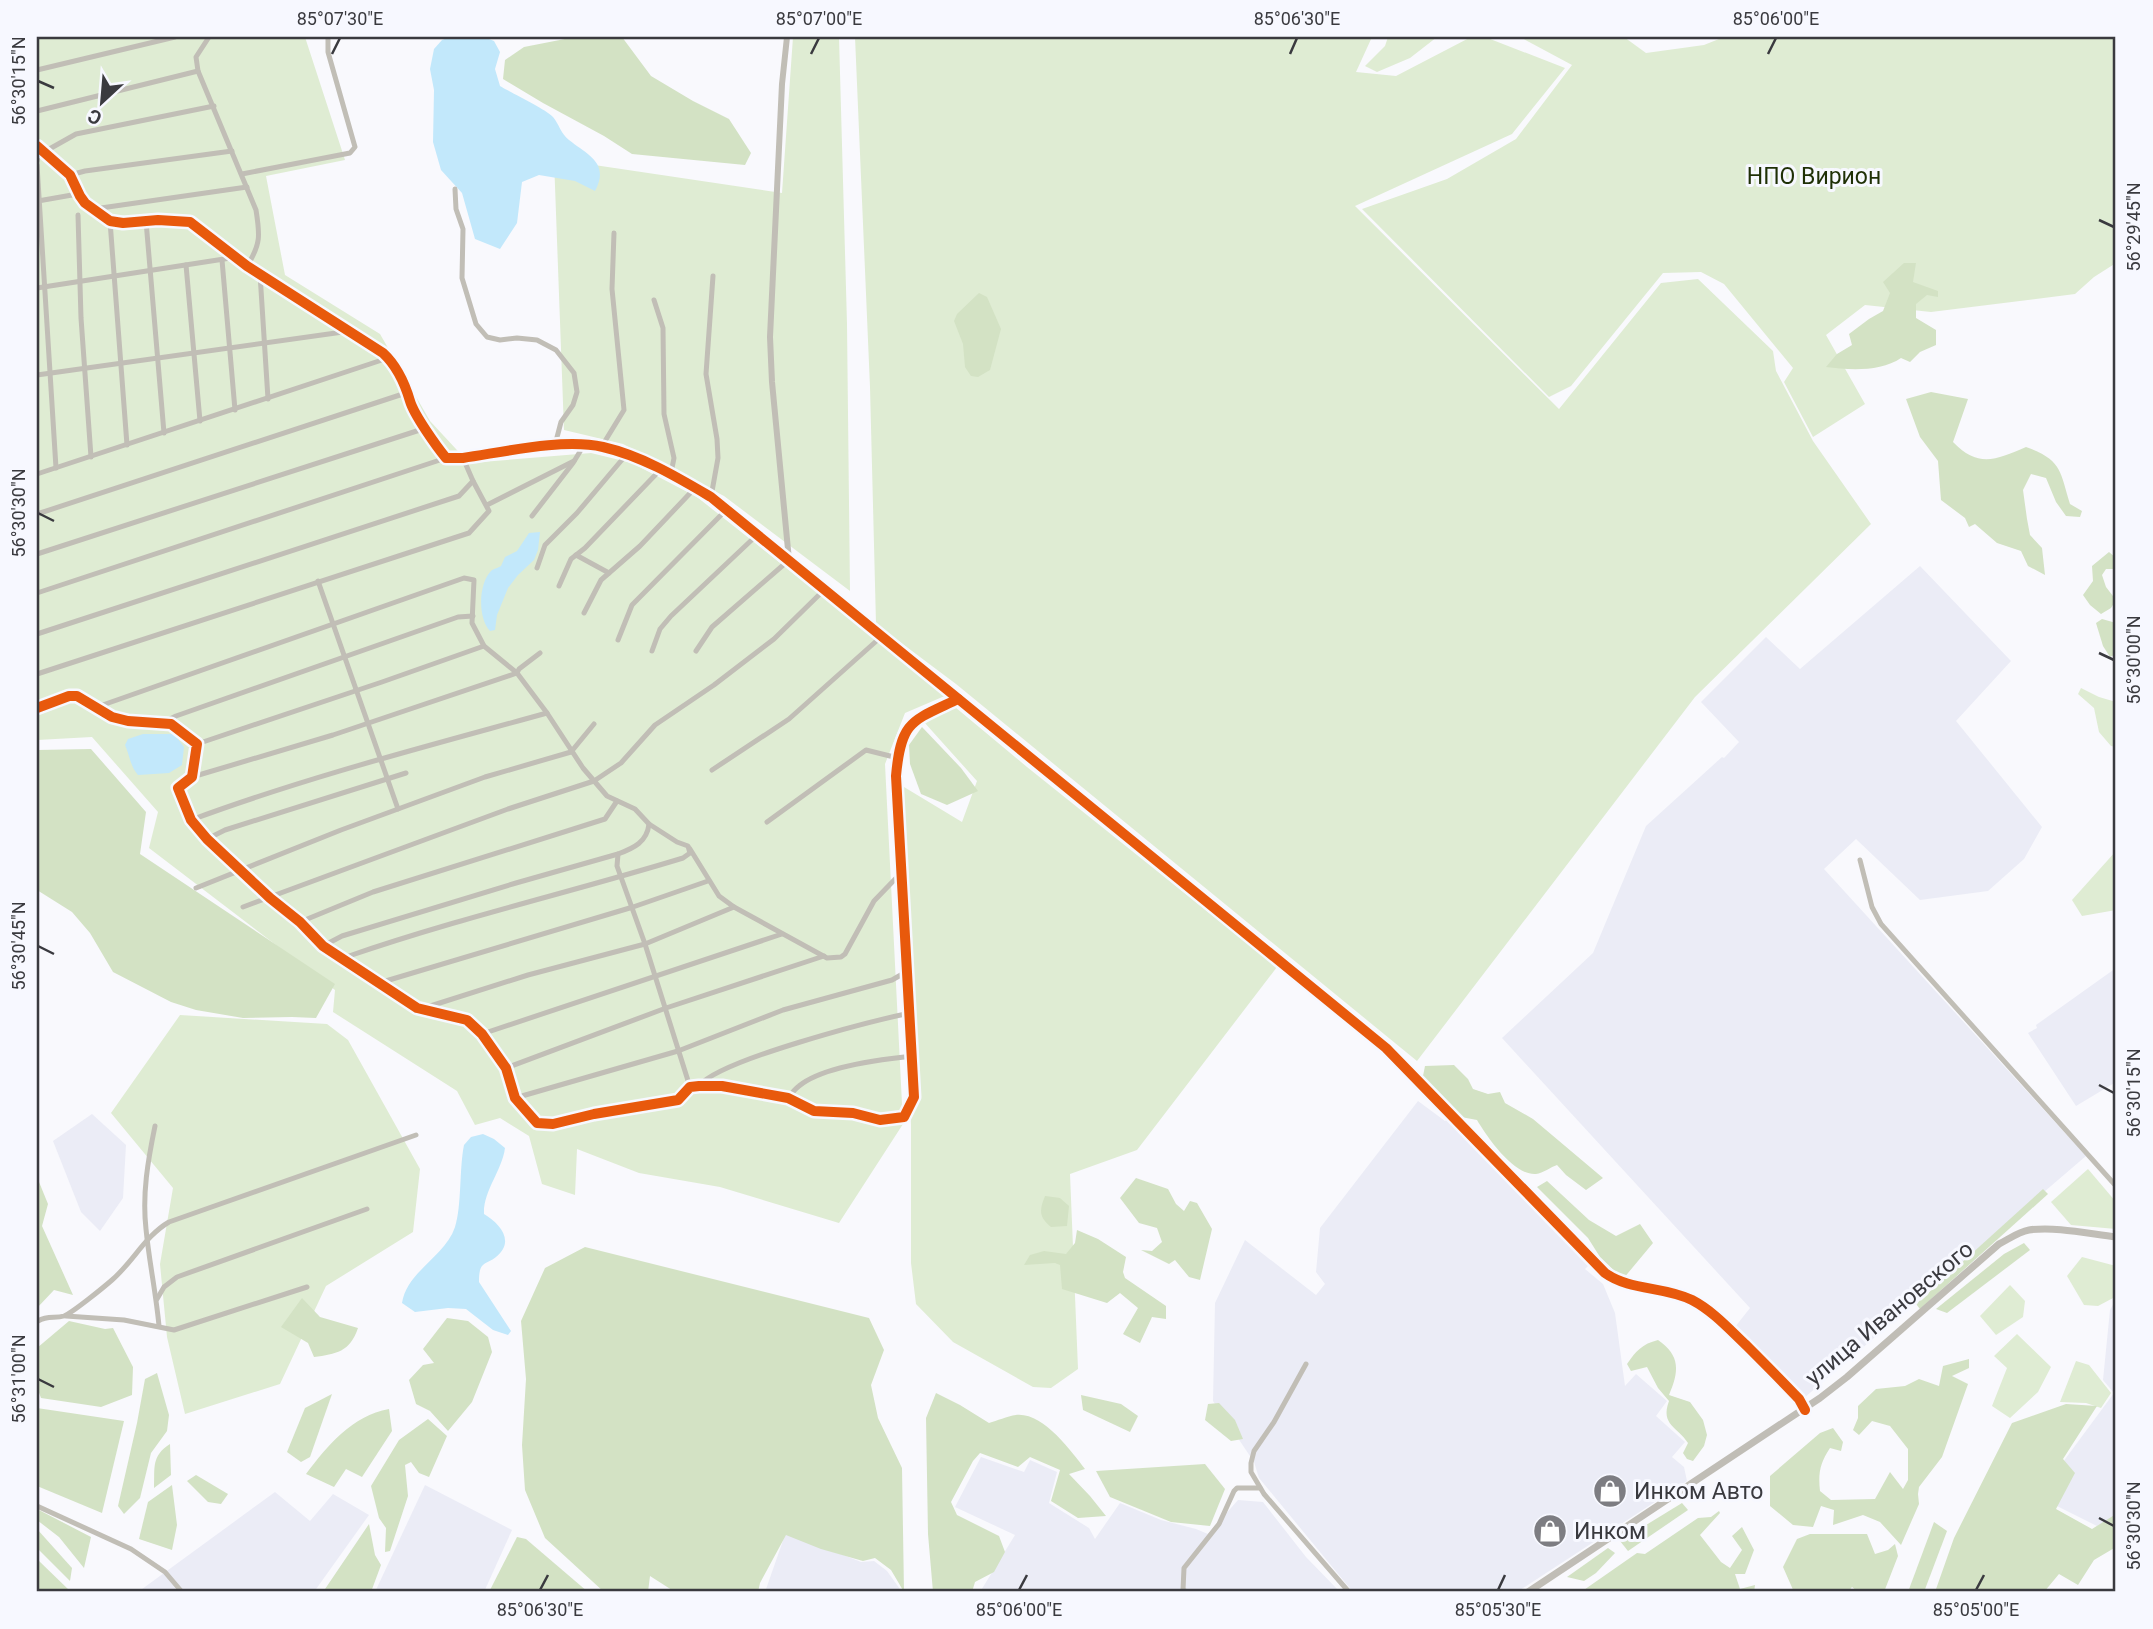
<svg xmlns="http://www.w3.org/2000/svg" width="2153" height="1629" viewBox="0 0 2153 1629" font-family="Roboto,sans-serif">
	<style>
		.built { fill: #ebecf6 }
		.green { fill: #dfecd3 }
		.forest { fill: #d3e2c4 }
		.water { fill: #c2e8fb }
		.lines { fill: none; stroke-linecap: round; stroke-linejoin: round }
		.minor { stroke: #c1beb6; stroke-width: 5 }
		.tertiary { stroke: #c1beb6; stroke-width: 6 }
		.secondary { stroke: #c0bdb6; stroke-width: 7 }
		.cycleway-casing { stroke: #f7f8ff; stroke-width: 15 }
		.cycleway { stroke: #e8590c; stroke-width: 10 }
		.ticks { fill: none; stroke: #3a3a3f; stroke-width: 2.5 }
		.labels { text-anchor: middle; stroke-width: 6; stroke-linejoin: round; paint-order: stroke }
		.park-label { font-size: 23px; fill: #1f3006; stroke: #f7f8ff }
		.street-label { font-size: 23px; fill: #3a3a3f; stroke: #f7f8ff }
		.poi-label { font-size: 23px; fill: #3a3a3f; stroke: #f7f8ff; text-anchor: start }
		.neatline { fill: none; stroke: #3a3a3f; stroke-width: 2.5 }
		.ticks-label { font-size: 18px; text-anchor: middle; fill: #3a3a3f }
	</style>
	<rect width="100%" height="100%" fill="#f9f9fd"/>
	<!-- built -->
	<g class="built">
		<path d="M1920,566L2011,661L1956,721L2042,827L2024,859L1988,891L1920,900L1856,839L1824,869L2086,1156L1804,1398L1735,1327L1750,1308L1502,1038L1593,953L1646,826L1722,757L1724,758L1739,742L1701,702L1766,637L1800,669Z"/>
		<path d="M2116,968V1082L2076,1106L2028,1033L2037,1028L2036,1025Z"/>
		<path d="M1418,1101L1445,1121L1448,1119L1546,1218L1545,1221L1590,1264L1585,1269L1603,1284L1615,1313L1625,1386L1636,1374L1667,1401L1656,1416L1685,1442L1672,1457L1684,1467L1687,1481L1517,1592H1353L1259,1478L1254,1462L1213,1401L1215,1303L1245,1240L1316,1295L1325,1284L1316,1272L1320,1228Z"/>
		<path d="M92,1114L126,1145L123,1198L100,1231L81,1212L53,1141Z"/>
		<path d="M2116,1299V1516L2097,1526L2055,1505L2063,1462L2114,1393L2103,1380L2110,1310Z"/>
		<path d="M981,1457L1024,1472L1030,1460L1057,1472L1049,1503L1089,1528L1095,1539L1120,1503L1161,1520L1196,1529L1208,1534L1238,1500L1263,1502L1306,1557L1340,1592H980L1015,1535L955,1507Z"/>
		<path d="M425,1485L512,1530L484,1592H375Z"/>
		<path d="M275,1492L310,1521L333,1494L369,1515L314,1592H138Z"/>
		<path d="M786,1532L861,1562L874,1561L887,1571L902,1592H765Z"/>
	</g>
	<!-- green -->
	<g class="green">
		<path d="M37,37H305L345,160L266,176L285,275L380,334L430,421L469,463L591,453L632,463L697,497L947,695L905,713L885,764L903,1124L839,1223L720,1187L639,1173L577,1149L575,1195L542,1184L529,1136L500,1118L475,1125L457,1091L333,1012L335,990L149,848L158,812L92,737L37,740Z"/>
		<path d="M793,37H839L847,324L850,591L724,496L623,444L564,430L554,159L782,193Z"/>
		<path d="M855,37H1372L1356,72L1396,76L1471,37H1485L1565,68L1512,134L1355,206L1559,409L1661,283L1698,279L1773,351L1776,371L1813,441L1871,524L1695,697L1417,1061L956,684L876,624L870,387Z"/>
		<path d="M1388,37H1437L1410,58L1377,72L1365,66L1385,46Z"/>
		<path d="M1520,37H1624L1646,53L1704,45L1724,37H2116V263L2094,277L2075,294L1931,312L1865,305L1826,335L1865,404L1813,437L1784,382L1793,368L1724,284L1701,272L1663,273L1571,386L1549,397L1362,209L1447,179L1516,139L1572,65Z"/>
		<path d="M2081,688L2099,697L2116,702V747L2111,746L2099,732L2094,708L2078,694Z"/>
		<path d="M955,707L1027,767L1277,967L1137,1150L1070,1174L1078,1369L1051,1388L1033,1387L953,1342L916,1304L911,1263V1125L899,784L962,822L977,781L924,722Z"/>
		<path d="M2116,851V910L2082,916L2072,900Z"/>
		<path d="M180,1015L327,1024L348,1040L420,1169L413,1232L326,1286L280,1384L185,1414L167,1337L160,1264L173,1188L111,1113Z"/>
		<path d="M2088,1169L2116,1202V1229L2071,1225L2051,1202Z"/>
		<path d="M2082,1257L2116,1266L2115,1297L2098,1306L2084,1305L2067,1276Z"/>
		<path d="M2010,1285L2025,1301L2023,1317L1996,1335L1980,1316Z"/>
		<path d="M2017,1334L2051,1367L2038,1392L2010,1418L1992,1406L2007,1368L1994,1356Z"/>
		<path d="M2076,1361L2089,1365L2111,1393L2101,1408L2086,1403L2060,1402Z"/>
	</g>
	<!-- forest -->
	<g class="forest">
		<path d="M575,37H622L651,76L693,101L729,119L751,153L745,165L632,154L604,136L543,103L503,79L505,60L524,47Z"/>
		<path d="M1904,263H1916L1913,282L1938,291V297L1927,295L1916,304V318L1936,330V345L1920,352L1910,362L1901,358C1881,372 1849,370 1826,367L1837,354L1852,345L1849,334L1869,319L1883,311L1890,293L1883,282Z"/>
		<path d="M979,293L987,297L1001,329L990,370L978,377L971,376L965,367L963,344L954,321L957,314Z"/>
		<path d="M1931,392L1968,399L1953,442C1978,468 1996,460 2026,447C2062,460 2060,471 2070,504L2082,511L2080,517L2066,516L2056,502L2046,478L2031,474L2023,490L2027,519L2030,535L2042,548L2045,575L2028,566L2021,551L1997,543L1975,524L1969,527L1965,518L1941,500L1938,461L1920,437L1906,399Z"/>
		<path d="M2109,552L2116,558V569H2106L2102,575L2106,587L2116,600L2111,608L2101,614L2090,605L2083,595L2093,581L2092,566Z"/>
		<path d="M2102,619L2116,623V654L2110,657L2103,646L2096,623Z"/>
		<path d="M922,727L961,768L978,791L947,805L921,794L910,764L909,745Z"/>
		<path d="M91,749L146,812L140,854L335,984L316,1018L292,1017L243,1018L196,1010L171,1002L113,972L90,933L72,912L37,890V750Z"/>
		<path d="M1454,1065L1468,1079L1473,1089L1488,1094L1500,1092L1505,1103L1533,1119L1603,1178L1586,1190L1566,1175L1557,1165C1551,1167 1543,1173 1536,1174C1514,1176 1487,1137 1477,1120L1461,1117L1423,1076L1425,1066Z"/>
		<path d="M37,1177L48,1204L42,1226L73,1295L54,1290L37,1308Z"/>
		<path d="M1136,1178L1168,1189L1176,1204L1184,1211L1190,1201L1197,1203L1212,1229L1200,1280L1189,1277L1175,1260L1169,1264L1141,1250L1152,1251L1162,1242L1157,1228L1139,1223L1120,1198Z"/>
		<path d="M1547,1181L1589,1220L1616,1236L1640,1224L1653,1243L1623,1279L1600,1257L1588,1238L1537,1187Z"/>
		<path d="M2043,1189L2048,1194L1920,1309L1916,1304Z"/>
		<path d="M1045,1196L1060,1198L1069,1206L1067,1226L1051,1227C1039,1217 1039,1211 1045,1196Z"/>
		<path d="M1077,1230L1098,1239L1126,1257L1123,1272L1125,1278L1166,1306V1319L1152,1317L1140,1343L1123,1334L1138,1308L1120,1293L1107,1303L1062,1289L1060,1265L1055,1263L1024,1265L1030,1255L1044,1251L1066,1254L1075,1243Z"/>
		<path d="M2024,1243L2030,1250L1947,1313L1936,1309L2004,1254Z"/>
		<path d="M585,1247L869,1318L884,1350L871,1385L878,1418L902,1468L904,1592L891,1570L875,1558L863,1561L821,1549L786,1535L760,1583L758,1592H675L650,1576L648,1592H604L545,1538L525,1490L522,1445L526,1379L521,1321L545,1268Z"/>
		<path d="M302,1298L320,1317L358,1328C350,1352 336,1354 314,1357L308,1343L281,1327Z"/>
		<path d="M447,1318L468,1321L488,1337L492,1352L472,1402L448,1431L430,1411L416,1404L409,1380L423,1365L434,1363L423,1349Z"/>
		<path d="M69,1321L105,1329L113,1328L133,1367L132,1395L101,1407L41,1398L37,1387V1348Z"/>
		<path d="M1658,1340C1681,1356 1679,1372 1669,1395L1690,1402L1703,1420L1707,1435L1704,1446L1693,1461L1687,1459L1683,1453L1688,1443C1678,1427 1660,1425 1669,1401L1658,1388L1647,1367L1631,1371L1627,1364C1636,1351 1642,1344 1658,1340Z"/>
		<path d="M1969,1359V1368L1952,1376L1968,1384L1942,1457L1919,1487L1918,1494L1919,1504L1901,1545L1880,1522L1863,1515L1833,1525L1834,1510L1821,1506L1813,1527L1793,1525L1770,1506V1476L1820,1433L1833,1428L1843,1442L1841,1451L1830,1448C1820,1463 1818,1473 1820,1491L1831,1500L1875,1499L1890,1472L1903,1489L1908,1480V1449L1890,1426L1872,1421L1859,1435L1853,1430L1858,1418V1406L1876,1389L1905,1386L1919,1379L1939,1386L1943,1366Z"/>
		<path d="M157,1373L169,1415L167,1431L151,1453L140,1498L124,1514L118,1506L137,1423L145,1379Z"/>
		<path d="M936,1393L960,1405L989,1423C997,1421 1007,1416 1016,1415C1043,1412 1071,1451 1085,1469L1069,1474L1090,1496L1106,1516L1078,1518L1051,1501L1060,1470L1030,1457L1018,1467L980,1453L973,1461L951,1502L957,1515L999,1536L1005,1552L994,1572L975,1582L972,1592H933L928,1534L926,1418Z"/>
		<path d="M332,1394L310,1457L301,1462L287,1452L305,1408Z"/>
		<path d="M1081,1395L1121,1404L1138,1416L1130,1432L1083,1410Z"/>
		<path d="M1219,1403L1235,1420L1243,1439L1231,1441L1205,1420L1208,1404Z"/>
		<path d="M2066,1404L2097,1406L2063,1459L2075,1473L2056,1509L2092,1529L2116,1514V1547L2094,1560L2078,1585L2059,1574L2044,1592H1935L1954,1538L2012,1423Z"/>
		<path d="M37,1408L124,1421L102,1513L37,1486Z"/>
		<path d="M389,1409L392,1431L362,1477L346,1469L334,1487L306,1474C328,1445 352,1416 389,1409Z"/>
		<path d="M428,1419L447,1436L429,1477L419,1473L411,1462L405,1465L408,1496L390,1551L385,1552L386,1528L379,1518L371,1486L399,1440Z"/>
		<path d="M170,1444L171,1475L154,1488C155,1468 151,1456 170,1444Z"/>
		<path d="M1205,1464L1225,1489L1210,1526L1171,1522L1110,1497L1096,1471Z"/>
		<path d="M196,1475L228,1494L221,1504L208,1502L187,1481Z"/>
		<path d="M172,1485L177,1525L172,1550L139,1539L148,1502Z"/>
		<path d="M1682,1503L1688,1510L1628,1551L1620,1541Z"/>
		<path d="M37,1509L91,1537L84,1568L59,1537L37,1520Z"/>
		<path d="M1719,1511L1720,1513L1700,1535L1721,1562L1730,1568L1742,1550L1732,1536L1742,1527L1754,1550L1745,1574H1735L1740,1589L1755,1585L1754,1592H1581L1637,1553L1645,1554L1698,1518L1711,1517Z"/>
		<path d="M1934,1522L1947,1531L1924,1592H1908Z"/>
		<path d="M369,1524L375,1555L381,1565L371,1592H323Z"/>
		<path d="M37,1529L72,1568L70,1581L37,1548Z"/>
		<path d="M1810,1534H1867L1875,1554L1888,1550L1895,1544L1898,1556L1884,1592H1858L1852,1587L1848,1592H1794L1783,1567L1797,1539Z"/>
		<path d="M517,1537L526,1539L588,1592H489Z"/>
		<path d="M1608,1548L1615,1553L1596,1573L1584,1581L1567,1577Z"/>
		<path d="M37,1559L71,1592H37Z"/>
	</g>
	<!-- water -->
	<g class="water">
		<path d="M450,37H484L494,41L500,52L495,69L500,86C513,94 544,108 553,117C559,124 561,134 569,140C588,155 610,163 595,191L575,181L539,175L522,182L517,223L500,249L475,239L462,193L441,170L433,142L434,90L430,69L434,49L442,40Z"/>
		<path d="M540,532L538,550L534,560L518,575L508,588L497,615L495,630L490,631C478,619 478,584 491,571C493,569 498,568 501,566L505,557L517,551L529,533Z"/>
		<path d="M143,734H174L184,747L182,765L169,773L138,775C130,766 130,756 125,745L128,739Z"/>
		<path d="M483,1134L494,1139L505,1148C502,1171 483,1191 484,1214C499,1223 516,1241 496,1257C492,1261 485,1262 482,1266C479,1270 479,1277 479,1282L511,1331L508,1335L493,1330L466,1309L448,1308L415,1312L402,1303C407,1271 445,1257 455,1227C462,1205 459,1170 464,1145L471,1137Z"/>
	</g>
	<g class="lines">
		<!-- minor -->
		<g class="minor">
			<path d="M209,37L196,57L198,71L256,210C260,235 261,244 247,266"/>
			<path d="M37,70L175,37"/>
			<path d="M37,111L198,71"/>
			<path d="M37,146L70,175L80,196L85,203L110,221L123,223L158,220L190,222L247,266L383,353C396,365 405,384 410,401C414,415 437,447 446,458H463L566,444L602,446L671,473L711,497L789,560L712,627L696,651"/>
			<path d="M44,152L76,134L214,106"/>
			<path d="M37,161L39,148"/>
			<path d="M37,165L56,468"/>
			<path d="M242,174L350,153L355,147L328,52V37"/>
			<path d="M70,175L85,171L232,151"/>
			<path d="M455,189L456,209L463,229L462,278L476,324L487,337L500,340L517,338L537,340L556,350L574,373L577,392L573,405L561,422L555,445"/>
			<path d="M38,201L72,195L80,196"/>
			<path d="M94,209L247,187"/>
			<path d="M78,215L81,318L91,457"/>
			<path d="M110,221L127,445"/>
			<path d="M146,221L164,433"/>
			<path d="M222,260L235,410"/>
			<path d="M186,265L200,421"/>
			<path d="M260,274L268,399"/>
			<path d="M37,288L237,257"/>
			<path d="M654,300L663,328L664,414L674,458L671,473"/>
			<path d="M37,375L350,331"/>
			<path d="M602,446L624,410L612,289L614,233"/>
			<path d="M37,474L388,358"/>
			<path d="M711,497L718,458L717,439L706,374L713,276"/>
			<path d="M487,505L574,461"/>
			<path d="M37,514L409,392"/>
			<path d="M532,516L573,463L584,445"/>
			<path d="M37,554L426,428"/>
			<path d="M576,555L609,573"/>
			<path d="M537,568L545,545L577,513L626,455"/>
			<path d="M318,581L398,809"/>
			<path d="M559,586L571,559L585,548L661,469"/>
			<path d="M37,593L446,458"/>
			<path d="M584,613L601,580L640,546L695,488"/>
			<path d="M37,634L459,496L473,481L463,458"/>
			<path d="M618,640L632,605L727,509"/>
			<path d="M652,651L660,629L671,616L758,534"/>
			<path d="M37,674L469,533L489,511L473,481"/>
			<path d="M97,707L464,578L474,580L472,623L484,646L517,673L547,713L583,768L607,796L635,809L649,824C647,842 634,848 618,854L617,866L645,944L690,1087"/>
			<path d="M37,708L69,696H77L112,717L128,721L171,724L197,744L192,777L178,788L191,820L207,839L270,898L300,922L323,946L417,1008L467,1020L482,1034L506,1068L515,1098L537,1123L553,1124L594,1114L678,1100L690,1087L699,1086H722L788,1098L814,1111L853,1113L880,1120L904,1117L914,1097L896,776C901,720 912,721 958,699"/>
			<path d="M162,723L176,716L458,617L473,616"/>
			<path d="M197,744L382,682L484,646"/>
			<path d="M712,770L789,719L882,636"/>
			<path d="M192,777L333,735L517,673L519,669L540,653"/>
			<path d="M191,820C307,777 428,746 547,713"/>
			<path d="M767,822L866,750L898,758"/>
			<path d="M207,839L225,830L406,773"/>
			<path d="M690,849L719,896L734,907L827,958L841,957L845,954L874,901L900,874"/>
			<path d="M1860,860L1872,907L1881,924L2116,1186"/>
			<path d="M196,888L341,830L485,777L571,752L594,724"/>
			<path d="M243,907L508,809L594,781L621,763L655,725L714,685L774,639L824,590"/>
			<path d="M300,922L373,892L605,819L617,801"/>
			<path d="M323,946L342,936L516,883L618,854"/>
			<path d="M343,960L349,956C459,918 572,892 683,858L690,853L688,846L677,842L649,824"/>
			<path d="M379,983L633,907L708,881"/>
			<path d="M424,1008L528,975L645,944L734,907"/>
			<path d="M482,1034L782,934"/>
			<path d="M506,1068L666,1008L824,956"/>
			<path d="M699,1086C719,1060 872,1021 910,1013"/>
			<path d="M515,1098L678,1051L783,1010L892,980L906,972"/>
			<path d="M788,1098C791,1094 795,1089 799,1086C822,1067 883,1059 913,1056"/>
			<path d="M155,1126C148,1160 142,1194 146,1229C149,1261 156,1293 159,1326"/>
			<path d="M157,1299L164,1287L177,1277L367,1209"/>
			<path d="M66,1316L124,1320L174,1330L307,1287"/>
			<path d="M38,1321C48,1315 55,1319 64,1316C72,1313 104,1287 112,1280C133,1262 145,1236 169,1222L416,1135"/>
			<path d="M1306,1364L1274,1422L1254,1451L1251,1463V1472L1264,1494L1349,1592"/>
			<path d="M37,1506L131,1549L165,1572L182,1592"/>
			<path d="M1187,1592L1183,1590L1184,1568L1219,1524L1234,1491L1237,1488H1260"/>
		</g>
		<!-- tertiary -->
		<path class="tertiary" d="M787,37L782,84L770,337L772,382L789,560L1386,1048L1605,1273C1630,1291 1664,1286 1692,1300C1713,1311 1729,1329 1746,1345C1764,1363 1782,1381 1799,1399L1805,1410"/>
		<!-- secondary -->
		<path class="secondary" d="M1528,1592L1820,1398L1847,1377L1999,1244C2009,1239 2018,1232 2029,1230C2055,1226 2090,1234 2116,1237"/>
		<!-- cycleway casing -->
		<g class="cycleway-casing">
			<g id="cycleway">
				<path d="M37,146L70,175L80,196L85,203L110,221L123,223L158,220L190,222L247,266L383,353C396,365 405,384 410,401C414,415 437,447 446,458H463C504,452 563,438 603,447C642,456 677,477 711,497L1386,1048L1605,1273C1630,1291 1664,1286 1692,1300C1713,1311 1729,1329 1746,1345C1764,1363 1782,1381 1799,1399L1805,1410"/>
				<path d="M37,708L69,696H77L112,717L128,721L171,724L197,744L192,777L178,788L191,820L207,839L270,898L300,922L323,946L417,1008L467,1020L482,1034L506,1068L515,1098L537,1123L553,1124L594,1114L678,1100L690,1087L699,1086H722L788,1098L814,1111L853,1113L880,1120L904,1117L914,1097L896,776C901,720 912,721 958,699"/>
			</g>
		</g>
		<!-- cycleway -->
		<use href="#cycleway" class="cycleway"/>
	</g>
	<!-- ticks -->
	<path class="ticks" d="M332,54L340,38M811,54L819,38M1290,54L1297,38M1768,54L1776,38M38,81L54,88M2099,220L2114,227M38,513L54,521M2099,653L2114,660M38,946L54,954M2099,1085L2114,1093M38,1379L54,1387M2099,1518L2114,1526M540,1590L548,1575M1019,1590L1027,1575M1498,1590L1505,1575M1976,1590L1984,1575"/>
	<!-- icons -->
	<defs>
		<g id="shop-disc" transform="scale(1.75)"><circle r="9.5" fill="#7d7d82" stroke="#f7f8ff"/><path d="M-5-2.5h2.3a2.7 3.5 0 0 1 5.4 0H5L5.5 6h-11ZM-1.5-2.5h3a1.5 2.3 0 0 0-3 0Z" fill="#fff"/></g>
	</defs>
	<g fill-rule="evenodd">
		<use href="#shop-disc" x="1610" y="1491"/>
		<use href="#shop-disc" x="1550" y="1531"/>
	</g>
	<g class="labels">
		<!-- park labels -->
		<g class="park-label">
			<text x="1814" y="184">НПО Вирион</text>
		</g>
		<!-- street labels -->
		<g class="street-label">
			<text transform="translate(1889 1313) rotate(-40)" y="8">улица Ивановского</text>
		</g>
		<!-- poi labels -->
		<g class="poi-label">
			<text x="1634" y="1499">Инком Авто</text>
			<text x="1574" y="1539">Инком</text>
		</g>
	</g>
	<!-- border -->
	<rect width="2153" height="1629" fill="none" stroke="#f7f8ff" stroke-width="77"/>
	<!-- north arrow -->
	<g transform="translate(102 102) rotate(206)" stroke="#f7f8ff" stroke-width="5" paint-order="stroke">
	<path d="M0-5L12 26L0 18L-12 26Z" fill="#3a3a3f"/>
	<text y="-10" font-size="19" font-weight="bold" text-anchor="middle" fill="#3a3a3f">С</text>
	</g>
	<rect x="38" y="38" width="2076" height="1552" class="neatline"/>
	<g class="ticks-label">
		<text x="340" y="25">85°07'30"E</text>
		<text x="819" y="25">85°07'00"E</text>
		<text x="1297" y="25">85°06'30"E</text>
		<text x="1776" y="25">85°06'00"E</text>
		<text transform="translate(19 81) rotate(-90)" y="6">56°30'15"N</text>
		<text transform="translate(2134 227) rotate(-90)" y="6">56°29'45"N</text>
		<text transform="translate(19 513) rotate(-90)" y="6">56°30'30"N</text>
		<text transform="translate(2134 660) rotate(-90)" y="6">56°30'00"N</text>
		<text transform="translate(19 946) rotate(-90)" y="6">56°30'45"N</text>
		<text transform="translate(2134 1093) rotate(-90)" y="6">56°30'15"N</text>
		<text transform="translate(19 1379) rotate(-90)" y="6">56°31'00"N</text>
		<text transform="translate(2134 1526) rotate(-90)" y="6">56°30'30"N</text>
		<text x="540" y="1616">85°06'30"E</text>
		<text x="1019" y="1616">85°06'00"E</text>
		<text x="1498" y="1616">85°05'30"E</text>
		<text x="1976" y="1616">85°05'00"E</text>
	</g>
</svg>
